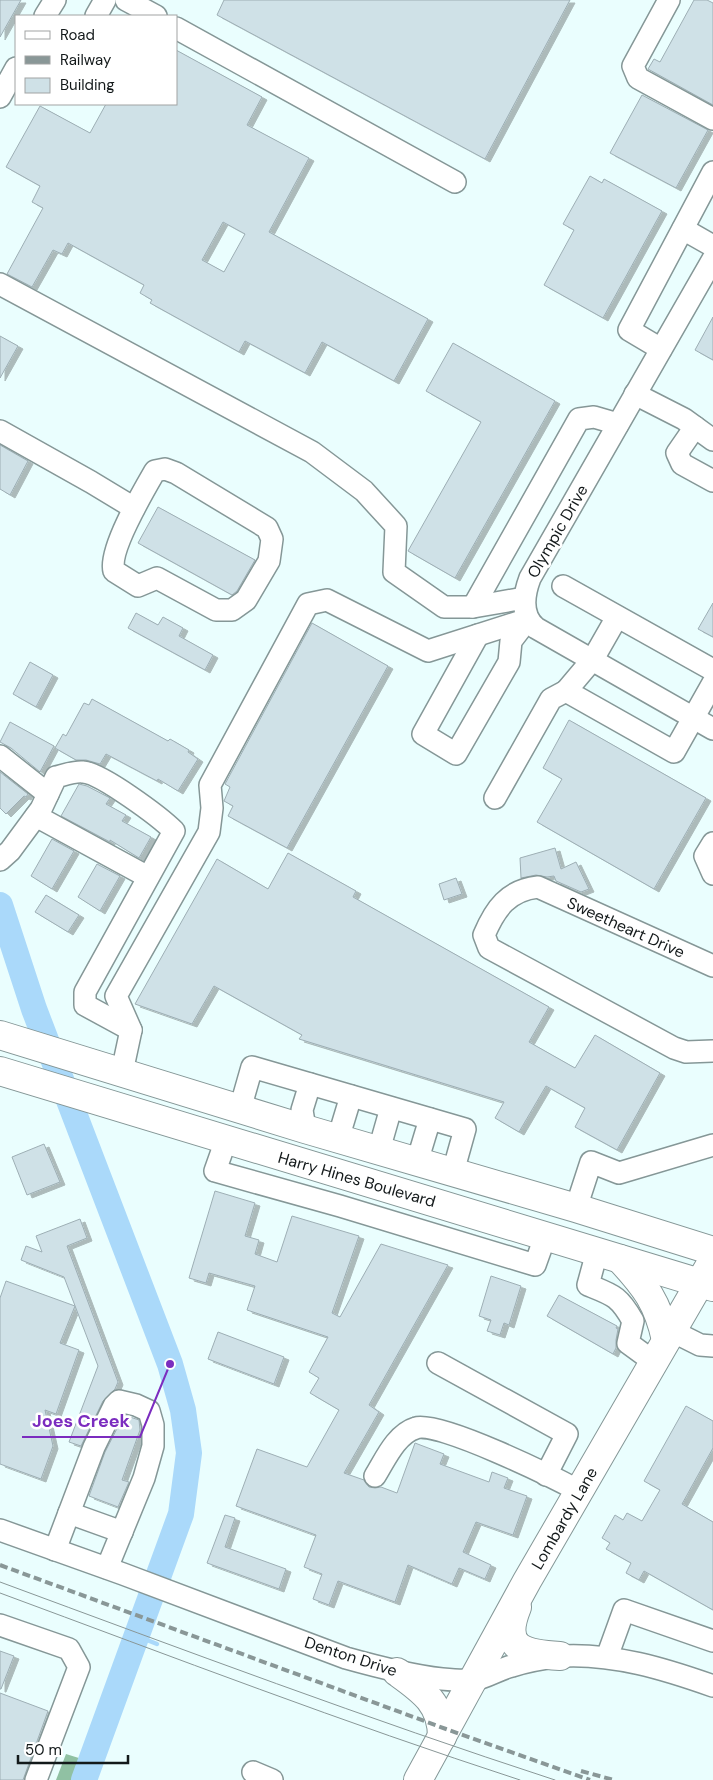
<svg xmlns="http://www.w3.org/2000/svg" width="713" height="1780" viewBox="0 0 713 1780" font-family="'DM Sans',sans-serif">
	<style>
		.forest { fill: #90c1a3 }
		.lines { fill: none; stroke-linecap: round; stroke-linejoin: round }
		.stream { stroke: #aad9fa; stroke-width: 4.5 }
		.river { stroke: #aad9fa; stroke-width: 26 }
		.building { fill: #cfe1e7; stroke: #9daeb4; fill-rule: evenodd; filter: url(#shadow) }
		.minor-casing { stroke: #859797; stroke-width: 24 }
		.major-casing { stroke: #859797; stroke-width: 30 }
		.minor { stroke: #fff; stroke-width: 21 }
		.major { stroke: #fff; stroke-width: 28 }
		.tram { stroke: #899797; stroke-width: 1 }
		.rail { stroke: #899797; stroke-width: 4; stroke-dasharray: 8 4; stroke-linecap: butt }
		.labels { text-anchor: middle; stroke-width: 5; stroke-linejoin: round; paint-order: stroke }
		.street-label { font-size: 16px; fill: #13191a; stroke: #fff }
		.leader { fill: none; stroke: #7b2cbf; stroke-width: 2 }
		.callout-dot { fill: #7b2cbf; stroke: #fff; stroke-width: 2 }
		.callout-label { font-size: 18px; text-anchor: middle; font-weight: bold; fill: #7b2cbf; stroke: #fff; stroke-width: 5; stroke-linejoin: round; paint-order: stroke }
	</style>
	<defs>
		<filter id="shadow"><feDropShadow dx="5" dy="3" stdDeviation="0" flood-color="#0004"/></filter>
	</defs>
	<rect width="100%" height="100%" fill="#eafefe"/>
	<!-- forest -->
	<path class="forest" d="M66,1754L82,1759L73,1780H56Z"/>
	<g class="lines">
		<!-- stream -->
		<path class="stream" d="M137,1636L157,1644"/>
		<!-- river -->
		<path class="river" d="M0,905L34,1009L170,1364L183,1410L189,1453L181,1514L84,1780"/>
	</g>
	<!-- building -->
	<g class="building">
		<path d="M0,0H21L0,37Z"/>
		<path d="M224,0H570L485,159L217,15Z"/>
		<path d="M694,0H707L713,3V105L648,69L654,59L660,62Z"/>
		<path d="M176,50L262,97L247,125L309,158L269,232L428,319L394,381L322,342L305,373L245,341L239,352L150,303L152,300L140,293L144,285L68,243L62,254L53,250L32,287L7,274L43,208L32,202L40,186L6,167L40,106L90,133L106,104H176ZM223,222L245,234L224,272L202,260Z"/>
		<path d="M642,95L708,130L676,188L610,153Z"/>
		<path d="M590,176L602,183L604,179L662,211L603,318L544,285L574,230L563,224Z"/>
		<path d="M713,317V360L695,350Z"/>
		<path d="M0,336L18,346L0,378Z"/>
		<path d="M453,343L555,401L455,578L408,551L481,422L426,391Z"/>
		<path d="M0,445L28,461L10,495L0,489Z"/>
		<path d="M158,507L255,560L237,591L232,595L138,543Z"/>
		<path d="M713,603V637L698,629Z"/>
		<path d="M136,613L158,625L163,617L183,628L179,636L213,655L205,670L128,628Z"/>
		<path d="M312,623L388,666L287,848L228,816L233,806L224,801L230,787L225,784Z"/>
		<path d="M30,662L53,675L36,707L13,694Z"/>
		<path d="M92,699L168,741L170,739L189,750L188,752L198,759L178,791L158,779L157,781L106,754L100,764L86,760H76L55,748L63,734L66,736L84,703L89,705Z"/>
		<path d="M569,720L706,798L654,889L537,822L562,779L543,768Z"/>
		<path d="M10,722L54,746L40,772L11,748L0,742Z"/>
		<path d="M0,772L28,794L26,797L24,796L6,814L0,808Z"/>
		<path d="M79,784L87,786L110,798L106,804L126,815L122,821L151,837L139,858L110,840V842L61,816Z"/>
		<path d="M52,839L74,851L52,889L31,876Z"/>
		<path d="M555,848L561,869L576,862L589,889L581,892L556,881L554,876L547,877L536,875L521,878L520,858Z"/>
		<path d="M288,853L356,891L353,897L549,1007L529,1042L575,1068L595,1035L660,1073L617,1150L575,1127L585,1108L546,1086L519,1132L495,1118L504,1102L299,1039L302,1035L214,986L192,1024L135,1004L217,859L268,889Z"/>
		<path d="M97,864L120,876L100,911L78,897Z"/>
		<path d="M456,878L462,894L444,900L439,884Z"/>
		<path d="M46,895L79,915L68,932L35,912Z"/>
		<path d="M44,1144L60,1182L27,1195L12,1157Z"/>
		<path d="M215,1191L255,1203L245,1236L259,1240L255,1254L277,1262L292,1216L359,1236L332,1313L340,1317L381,1244L448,1265L369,1405L379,1412L344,1473L364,1480L369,1487L375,1488L381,1487L397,1493L415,1443L444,1454L440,1464L489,1482L492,1472L508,1478L504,1488L527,1496L513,1535L476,1522L463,1552L491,1565L485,1579L459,1568L452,1584L408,1565L395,1602L338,1581L329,1605L313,1599L322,1574L304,1567L316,1535L236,1506L257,1449L307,1467L339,1410L310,1393L319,1378L309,1372L328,1337L247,1310L255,1286L209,1273L206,1283L189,1278Z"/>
		<path d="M80,1219L87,1238L67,1246L118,1382L115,1389L103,1401L81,1446L69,1442L98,1366L64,1277L21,1260L26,1246L42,1252L36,1236Z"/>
		<path d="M491,1276L521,1286L509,1325L504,1323L500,1335L487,1331L491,1320L479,1316Z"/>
		<path d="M6,1281L75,1306L60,1343L79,1350L56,1414L45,1410L53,1446L41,1479L0,1464V1298Z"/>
		<path d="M559,1295L617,1326L616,1328L618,1329L616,1340V1348L613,1354L547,1316Z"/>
		<path d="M218,1332L284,1357L274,1384L208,1359Z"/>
		<path d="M686,1406L713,1421V1448L682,1504L713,1522V1610L644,1571L639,1580L626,1573L631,1563L606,1549L610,1543L602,1538L615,1515L623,1520L627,1513L642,1521L660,1490L644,1481Z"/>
		<path d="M124,1415L139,1420L140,1430L122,1480L129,1482L118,1507L89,1496L105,1452Z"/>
		<path d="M225,1515L235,1518L225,1547L286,1569L279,1589L207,1563Z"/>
		<path d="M0,1651L14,1656L1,1689H0Z"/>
		<path d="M0,1693L48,1711L23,1780H0Z"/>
	</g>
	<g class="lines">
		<!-- minor casing -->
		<g class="minor-casing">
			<g id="minor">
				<path d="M126,0L156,16"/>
				<path d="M669,0L633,66L638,78L713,119"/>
				<path d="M45,16L55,0"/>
				<path d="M96,16L105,0"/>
				<path d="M176,28L455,182"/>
				<path d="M0,97L16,68"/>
				<path d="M683,229L713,246"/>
				<path d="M713,259L530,578C524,594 520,615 536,628L713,729"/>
				<path d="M0,284L312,452L364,491L396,526L394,572L444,607H473L524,598"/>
				<path d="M661,349L629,330L713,172"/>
				<path d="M635,394L684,419L713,440"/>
				<path d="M695,427L677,453L682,464L713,481"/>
				<path d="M0,431L91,482L134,508"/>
				<path d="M165,469L176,473L267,528L272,539L269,561L246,600L232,610H216L157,578L138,586L114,571C108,551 144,490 155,471Z"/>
				<path d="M563,586L713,670"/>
				<path d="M473,607L579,419L594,417L618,424"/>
				<path d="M617,617L593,659L566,691L674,752L713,683"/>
				<path d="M478,635L423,734L456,754L509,662L511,641L528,619"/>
				<path d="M0,756L48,794"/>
				<path d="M495,798L551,699L566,691"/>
				<path d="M36,816L148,877"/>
				<path d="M713,843L705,856L713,874"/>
				<path d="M0,860L10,851L41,809L56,777C64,775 75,771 83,772C101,773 160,817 174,831L85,992V1005L131,1030"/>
				<path d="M713,966L538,887C508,890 495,909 484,935L489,948L674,1048L686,1052L713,1051"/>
				<path d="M122,1072L131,1030L116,996L209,832L212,808L210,785L308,604L327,600L428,651L528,619"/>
				<path d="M240,1109L252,1067L465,1129L453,1172"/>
				<path d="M305,1129L302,1110L310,1084"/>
				<path d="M338,1139L351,1096"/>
				<path d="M226,1140L215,1171L340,1206L535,1265L545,1237"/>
				<path d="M379,1150L391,1108"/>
				<path d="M417,1162L430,1119"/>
				<path d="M576,1208L591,1162L619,1173L713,1145"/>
				<path d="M597,1252L588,1285C613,1295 619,1296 633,1321L628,1343L654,1362"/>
				<path d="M672,1331L700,1345L713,1346"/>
				<path d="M438,1363L567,1434L546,1475"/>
				<path d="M375,1476C385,1460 396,1434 416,1428C438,1420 555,1478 579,1491"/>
				<path d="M69,1513L122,1532"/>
				<path d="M0,1530L123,1574L346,1658C378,1667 409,1675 442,1679C452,1680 463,1681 473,1680C486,1678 499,1669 512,1666C527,1661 545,1658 561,1656C613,1653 665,1669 713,1686"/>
				<path d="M55,1550L94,1447L114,1406L119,1401L136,1405L149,1411L153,1425V1446L144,1478L107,1568"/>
				<path d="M0,1625L69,1649L79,1667L36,1780"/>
				<path d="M607,1657L624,1610L713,1641"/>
				<path d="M253,1772L272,1780"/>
			</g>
		</g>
		<!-- major casing -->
		<g class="major-casing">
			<g id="major">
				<path d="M0,1035L305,1129L576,1208L713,1251"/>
				<path d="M0,1071L713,1287"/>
				<path d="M620,1259C646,1287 658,1303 666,1340"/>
				<path d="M517,1607C500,1650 525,1654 560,1656"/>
				<path d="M397,1672C422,1690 442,1703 442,1737"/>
				<path d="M418,1780L527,1581L709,1267"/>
			</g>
		</g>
		<!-- minor -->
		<use href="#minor" class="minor"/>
		<!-- major -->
		<use href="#major" class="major"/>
		<!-- tram -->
		<g class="tram">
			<path d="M0,1582C184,1650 368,1719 555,1780"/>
			<path d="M0,1593C173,1657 345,1723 520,1780"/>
		</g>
		<!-- rail -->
		<g class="rail">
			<path d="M0,1565L446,1729L590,1780"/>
			<path d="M581,1771L614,1780"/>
		</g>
	</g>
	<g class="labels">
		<!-- street labels -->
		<g class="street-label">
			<text transform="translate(557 531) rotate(-60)" y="6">Olympic Drive</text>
			<text transform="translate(626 927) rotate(24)" y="6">Sweetheart Drive</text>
			<text transform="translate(357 1179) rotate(16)" y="6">Harry Hines Boulevard</text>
			<text transform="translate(564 1518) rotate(-60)" y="6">Lombardy Lane</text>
			<text transform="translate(351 1656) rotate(18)" y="6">Denton Drive</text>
		</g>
	</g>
	<!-- callouts -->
	<path class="leader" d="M170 1364L140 1437H22"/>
	<circle class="callout-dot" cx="170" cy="1364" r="5"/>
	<g class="callout-label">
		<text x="81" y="1427">Joes Creek</text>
	</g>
	<!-- legend -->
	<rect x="15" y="15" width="162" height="90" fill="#ffffff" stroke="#a1a3a3"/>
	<rect x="25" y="31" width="25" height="8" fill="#ffffff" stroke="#a1a3a3"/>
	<text x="60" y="40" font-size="15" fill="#13191a">Road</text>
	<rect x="25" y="56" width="25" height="8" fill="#899797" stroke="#a1a3a3"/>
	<text x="60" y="65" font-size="15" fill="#13191a">Railway</text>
	<rect x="25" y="78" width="25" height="15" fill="#cfe1e7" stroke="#a1a3a3"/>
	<text x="60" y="90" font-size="15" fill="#13191a">Building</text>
	<!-- scale -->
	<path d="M18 1755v8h110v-8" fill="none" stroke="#13191a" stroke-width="2.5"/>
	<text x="25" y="1755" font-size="15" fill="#13191a" stroke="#ffffff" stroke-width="4" paint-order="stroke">50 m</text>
</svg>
